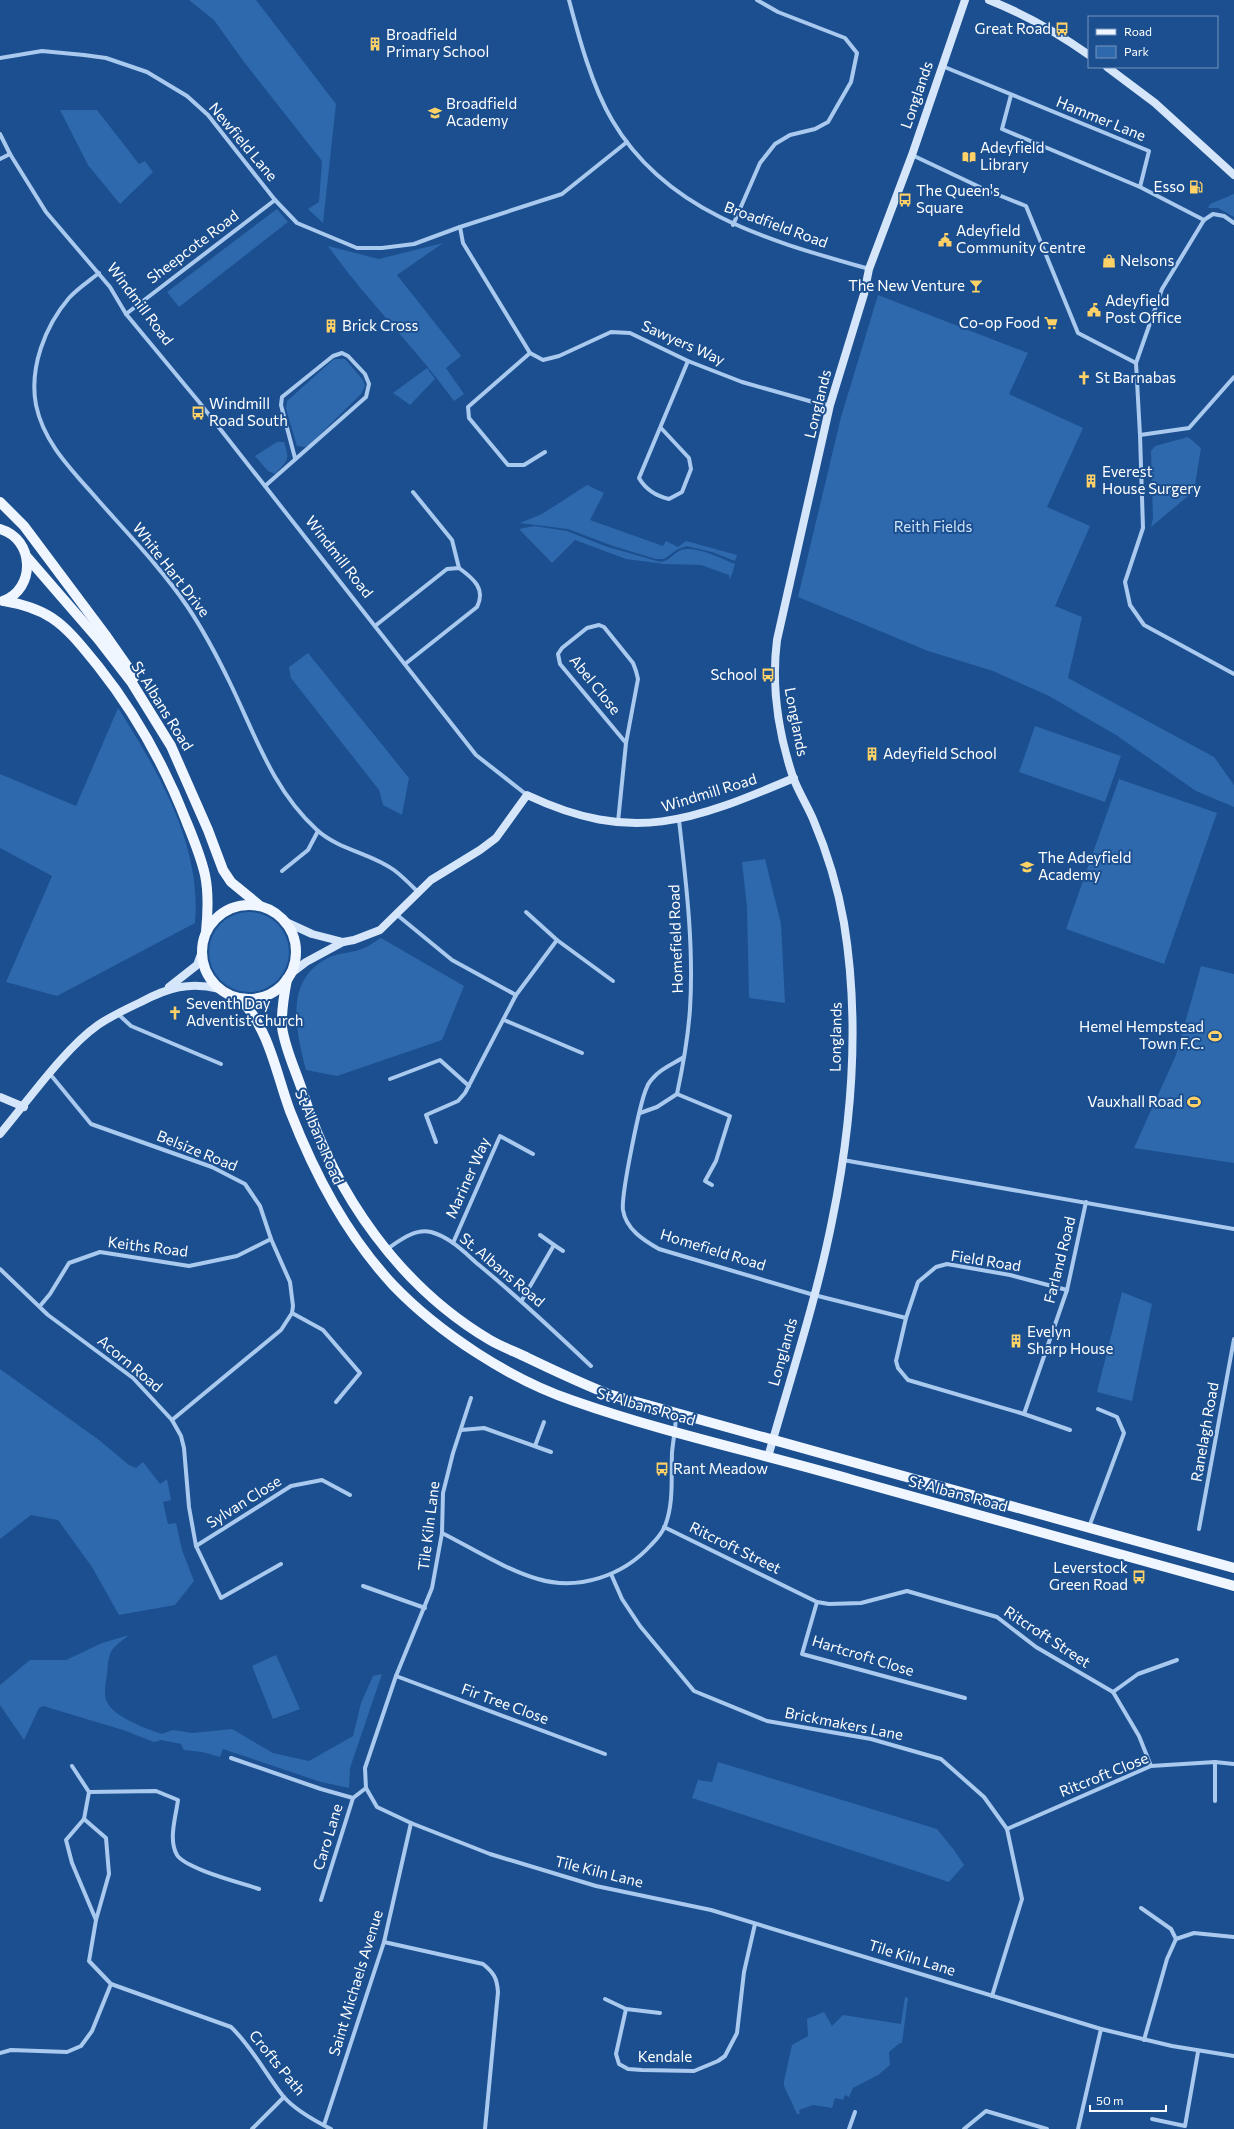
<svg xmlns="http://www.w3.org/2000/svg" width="1234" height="2129" viewBox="0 0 1234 2129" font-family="Commissioner,sans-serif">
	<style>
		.green { fill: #2e69ad }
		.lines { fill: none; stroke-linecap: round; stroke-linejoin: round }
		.street { stroke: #a9c9ee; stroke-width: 4 }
		.secondary { stroke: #d6e6fa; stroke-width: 8 }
		.primary { stroke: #f0f6ff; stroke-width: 10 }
		.labels { text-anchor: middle; stroke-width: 4; stroke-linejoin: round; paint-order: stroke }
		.poi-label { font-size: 15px; fill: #fff; stroke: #1b4f8f; text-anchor: start }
		.street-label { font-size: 15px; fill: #fff; stroke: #1b4f8f }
		.park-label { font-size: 15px; fill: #cfe3fa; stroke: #1b4f8f }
	</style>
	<rect width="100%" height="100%" fill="#1b4f8f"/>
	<!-- green -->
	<g class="green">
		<path d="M189,0H256L336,104L323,223L308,209L319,202L322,161L244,62L214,20Z"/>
		<path d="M60,110H97L139,164L145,161L153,172L120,204L88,165Z"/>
		<path d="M1234,194V217L1218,208H1208L1210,204Z"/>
		<path d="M277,209L288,222L179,307L167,292Z"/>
		<path d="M443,243L397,275L461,356L446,368L464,394L454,401C415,347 367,301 328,246L379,259Z"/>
		<path d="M878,295L1028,353L1009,394L1083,428L1047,507L1090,526L1055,606L1082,617L1068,678L1214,757L1234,785V807L1196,791L1116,735L1049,696L993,671L928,651L798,597L841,417Z"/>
		<path d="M334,359H345L363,380L365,386L361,394L309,445L305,447L297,446L286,409L287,401Z"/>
		<path d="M427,368L435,379L410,405L393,393Z"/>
		<path d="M1188,437L1201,448L1194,491L1151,527L1153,518L1151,451L1155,446Z"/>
		<path d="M277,442H284C290,460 288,460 275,474L268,471L255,456Z"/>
		<path d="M587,485L604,493L590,520L663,546L666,541L678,547L686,541L737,555L735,561L712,552L687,546L678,549L664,559H656L613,546L568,529L520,523L542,514Z"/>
		<path d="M534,526L567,531L605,546L660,562C669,561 672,555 679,551C695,544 719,558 735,564L730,580L729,575L701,565L664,564L626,559L575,540L552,563L519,529Z"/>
		<path d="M308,653L409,778L402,815L383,805L379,790L291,678L289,667Z"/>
		<path d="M118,708C158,771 202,845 195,923L57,996L6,982L52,876L0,848V774L76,806Z"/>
		<path d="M1035,726L1121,756L1105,802L1019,772Z"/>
		<path d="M1119,779L1217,813L1164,964L1066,929Z"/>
		<path d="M765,859L781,924L785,1003L749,998L747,907L742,862Z"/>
		<circle cx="249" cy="952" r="40"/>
		<path d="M381,938L464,986L442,1040L337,1076L306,1070C296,1031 283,979 330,957C339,953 350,953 359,950C367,948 374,942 381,938Z"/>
		<path d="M1201,966L1234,974V1163L1134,1148L1176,1055Z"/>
		<path d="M1122,1292L1152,1304L1132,1401L1097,1392Z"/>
		<path d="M0,1369L99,1440L129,1465L136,1468L143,1462L160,1484L167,1479L171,1500L163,1502L168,1524L176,1523L182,1550L194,1581L175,1605L119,1615L92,1567L58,1520L31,1515L0,1539Z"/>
		<path d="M129,1635C110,1650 109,1649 107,1675C106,1683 103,1694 107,1702C114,1717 147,1729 162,1734L173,1730L192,1733L232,1729L273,1753L309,1761L353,1736L361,1703L373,1676L382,1674L350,1768L349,1788L321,1782L223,1749L220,1757L202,1752L184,1750L181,1744L161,1740L154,1742L123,1730L43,1706L39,1708L24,1740L0,1705V1685L30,1660H66L102,1643Z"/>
		<path d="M276,1655L300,1709L273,1719L252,1666Z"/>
		<path d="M718,1762L937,1829L954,1850L964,1865L949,1882L692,1798L698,1780L712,1782Z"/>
		<path d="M905,1997L908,1998L902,2043H900L889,2052L890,2065L878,2075L853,2088L849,2097L845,2095L843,2100L835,2098L832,2108L813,2105L799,2110L800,2114H797L784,2086V2081L792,2045L808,2036L807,2019L824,2012L832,2026L843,2015L901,2024Z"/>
	</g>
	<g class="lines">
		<!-- street -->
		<g class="street">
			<path d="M569,0C579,38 592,86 612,120C667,214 771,241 869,269"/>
			<path d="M0,58L42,51L84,55L106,58L147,72L187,96L208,115L275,200L297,223L357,248H382L414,244L460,227L562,194L627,142"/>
			<path d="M942,66L1149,151L1140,187L1002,129L1011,95"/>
			<path d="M0,134L10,154L46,212L110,287L126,314L199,402L476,755L527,795"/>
			<path d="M912,155L986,190L1026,206L1078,333L1136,363"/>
			<path d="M0,159L10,154"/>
			<path d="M1140,187L1204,220"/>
			<path d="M1234,223L1224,216L1213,214L1204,220L1162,289L1136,363L1140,435L1143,528L1125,582L1130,605L1144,625L1234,674"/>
			<path d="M733,225L760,163L775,144L790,135L815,129L828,122L851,82L857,53L845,38L778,12L757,0"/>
			<path d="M460,227L463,243L530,353L543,360L559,356L611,332L630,333L688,361L742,382L820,404L830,405"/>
			<path d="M99,273C89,281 77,289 69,298C45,326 29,368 36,405C44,444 73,471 98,500C128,534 161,568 187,606C204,631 218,658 231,685C256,737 273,790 317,830C339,850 371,853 394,870C402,876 410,884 417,891"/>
			<path d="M126,314L275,200"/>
			<path d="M530,353L468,407L469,418L508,465H524L545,452"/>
			<path d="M661,428L689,458L691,469L682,492L669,499C656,496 646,490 639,478L688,361"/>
			<path d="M1140,435L1189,428L1234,377"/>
			<path d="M265,486L366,397L369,384L365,374L348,356L342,353L333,356L282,397L281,405L295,458"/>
			<path d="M413,492L452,540L459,568"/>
			<path d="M375,626L447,569L459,568C474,579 486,589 477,607L405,664"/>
			<path d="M618,822L626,743L638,679L636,671L633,663L604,627L599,625L587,628L562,648L558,654L560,664L626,743"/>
			<path d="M282,871L308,850L318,831"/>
			<path d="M526,912L557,940L613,981"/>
			<path d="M396,914L452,960L516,995"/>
			<path d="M118,1014L131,1026L221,1064"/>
			<path d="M504,1020L582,1053"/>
			<path d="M684,1057C675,1063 661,1068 654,1077C651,1080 648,1084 647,1087C640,1101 621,1195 623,1210C626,1229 643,1240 659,1249L814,1295L906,1318L918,1282L936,1267L947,1264L1010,1275L1067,1290"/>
			<path d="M50,1074L91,1124L212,1167L245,1184L260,1206L271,1239L290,1282L293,1306L292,1313L323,1330L360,1373L336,1402"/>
			<path d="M390,1079L440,1060L469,1086"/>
			<path d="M677,1094L730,1116L716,1161L705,1181L712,1185"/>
			<path d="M640,1113L657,1107L677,1094C683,1066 688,1038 690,1009C694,946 686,882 679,820"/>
			<path d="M436,1142L426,1115L458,1101L465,1093L516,995L557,940"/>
			<path d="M843,1160L1234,1229"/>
			<path d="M540,1235L554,1245"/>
			<path d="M453,1243L500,1136L533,1154"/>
			<path d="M387,1249C399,1241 415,1228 431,1232C450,1237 465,1253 479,1265C518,1297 554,1331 591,1366"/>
			<path d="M0,1269L48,1315L133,1378L172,1420L181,1436L184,1448L189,1507L196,1546L221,1598L281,1564"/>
			<path d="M522,1300L554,1245L563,1251"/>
			<path d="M40,1306L50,1294L69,1263L100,1252L189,1266L237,1256L271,1239"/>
			<path d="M906,1318L896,1361L898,1368L908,1380L1024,1414L1070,1430"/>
			<path d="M471,1398L453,1453L443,1493L442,1533L432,1588L396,1676L365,1768L366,1788L377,1807L411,1823L490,1854L596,1886L711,1910L1101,2029L1172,2046L1234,2056"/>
			<path d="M1024,1414L1067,1290L1086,1202"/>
			<path d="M172,1420L281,1330L292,1313"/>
			<path d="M461,1430L484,1428L551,1452"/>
			<path d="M535,1446L544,1422"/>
			<path d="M664,1527L817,1602L829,1604L861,1603L907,1591L997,1617L1036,1647L1113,1692L1139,1736L1151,1766"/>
			<path d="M1089,1527L1124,1433L1117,1417L1098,1409"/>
			<path d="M1199,1529L1234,1339"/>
			<path d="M442,1533C470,1547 508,1571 538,1579C578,1591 623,1576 651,1545C656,1540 662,1533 665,1526C674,1503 671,1478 672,1453C673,1440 676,1428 676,1414"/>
			<path d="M196,1546L291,1486L322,1480L350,1495"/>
			<path d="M611,1574L622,1599L640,1626L694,1691L767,1721L871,1739L941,1759L984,1797L1007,1829L1022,1899L992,1996"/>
			<path d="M363,1586L425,1608"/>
			<path d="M817,1602L802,1654L965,1698"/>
			<path d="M396,1676L605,1754"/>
			<path d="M1113,1692L1138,1674L1177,1660"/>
			<path d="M231,1758L321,1789L353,1798"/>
			<path d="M72,1766L89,1792"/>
			<path d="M1215,1801V1762"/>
			<path d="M84,1819L89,1792L156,1791L178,1800C176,1816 168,1840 177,1855C186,1869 242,1883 259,1889"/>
			<path d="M1007,1829L1151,1766L1215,1762L1234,1764"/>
			<path d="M321,1900L353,1798L366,1788"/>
			<path d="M1141,1908L1171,1929L1176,1939L1194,1933L1234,1937"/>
			<path d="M96,1920L72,1863L66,1840L84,1819L106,1838L109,1874L96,1920L89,1961L111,1984L231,2027C252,2047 265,2073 283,2096C295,2110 315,2121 331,2129"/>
			<path d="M384,1942L483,1964C494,1973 497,1978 498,1992L485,2129"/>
			<path d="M605,1999L626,2009"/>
			<path d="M660,2013L626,2009L616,2054L619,2064L628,2069L642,2070L694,2071L718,2061L725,2056L737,2033L744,1972L755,1924"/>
			<path d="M1144,2040L1167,1959L1176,1939"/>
			<path d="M0,2053L11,2050L67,2052L81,2046L92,2031L111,1984"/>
			<path d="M1152,2119L1185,2126L1198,2052"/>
			<path d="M324,2125L384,1942L411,1823"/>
			<path d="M252,2129L284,2097"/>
			<path d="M849,2129L855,2112"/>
			<path d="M964,2129L986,2111L1047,2129"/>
			<path d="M1078,2129L1101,2029"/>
		</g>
		<!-- secondary -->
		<g class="secondary">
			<path d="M989,0C1024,14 1058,33 1089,55"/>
			<path d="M1107,67L1155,103L1234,175"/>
			<path d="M286,922L312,934L343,942"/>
			<path d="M289,975L306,962L343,942L354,940L380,930L431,880L480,850L496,838L527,795C633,845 692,821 794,778"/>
			<path d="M169,987L197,965L201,954"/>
			<path d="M0,1097L24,1107"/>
			<path d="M0,1134C28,1101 64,1049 98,1025C111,1016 126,1009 141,1002C167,988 190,981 219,989"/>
			<path d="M768,1457C790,1379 816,1301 832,1221C852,1124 860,1021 844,923C838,888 827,852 813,819C807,805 798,791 793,777C778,732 771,687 777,640L830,405L864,294L869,269L912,155L965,0"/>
		</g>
		<!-- primary -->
		<g class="primary">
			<path d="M0,502L24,526L107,637L135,677"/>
			<path d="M0,529C35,539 36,589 3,601"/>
			<path d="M27,557L98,639L132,683L171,746L208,830L223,870L231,882L259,905"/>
			<path d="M4,601C22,604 37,608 52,618C70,630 84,649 98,666C136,714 165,766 187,823C194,840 201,857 205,875C209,894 208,912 206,932"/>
			<circle cx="249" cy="952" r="47"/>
			<path d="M287,979C284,995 281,1011 282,1027C285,1050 297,1073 304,1096C335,1194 400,1287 490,1340C502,1347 516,1352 528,1358C555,1371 581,1383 608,1394L1234,1568"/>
			<path d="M240,999C269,1028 276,1073 290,1111C315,1175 346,1234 393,1285C439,1333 511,1380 574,1401C665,1433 760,1453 853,1480C980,1516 1107,1550 1234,1586"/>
		</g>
	</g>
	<!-- icons -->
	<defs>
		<g id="bus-bare" transform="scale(1.08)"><path d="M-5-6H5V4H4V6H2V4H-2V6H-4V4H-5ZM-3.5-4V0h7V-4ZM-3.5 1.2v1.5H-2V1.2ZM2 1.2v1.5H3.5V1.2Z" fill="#ffd166" stroke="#1b4f8f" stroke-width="2.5" paint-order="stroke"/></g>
		<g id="building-bare" transform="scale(1.08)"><path d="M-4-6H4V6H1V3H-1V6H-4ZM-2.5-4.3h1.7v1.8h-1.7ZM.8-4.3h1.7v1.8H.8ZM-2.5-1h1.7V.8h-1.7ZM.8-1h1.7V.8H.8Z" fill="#ffd166" stroke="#1b4f8f" stroke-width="2.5" paint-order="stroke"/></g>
		<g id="school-bare" transform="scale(1.08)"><path d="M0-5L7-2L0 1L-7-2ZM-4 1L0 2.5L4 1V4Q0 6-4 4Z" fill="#ffd166" stroke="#1b4f8f" stroke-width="2.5" paint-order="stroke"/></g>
		<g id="library-bare" transform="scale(1.08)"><path d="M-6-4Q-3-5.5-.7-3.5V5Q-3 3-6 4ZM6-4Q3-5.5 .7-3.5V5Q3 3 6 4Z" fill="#ffd166" stroke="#1b4f8f" stroke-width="2.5" paint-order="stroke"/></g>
		<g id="fuel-bare" transform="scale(1.08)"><path d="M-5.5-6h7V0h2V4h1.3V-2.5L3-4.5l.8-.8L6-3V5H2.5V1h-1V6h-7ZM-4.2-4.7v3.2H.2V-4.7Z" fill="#ffd166" stroke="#1b4f8f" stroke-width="2.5" paint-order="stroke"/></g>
		<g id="civic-bare" transform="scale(1.08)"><path d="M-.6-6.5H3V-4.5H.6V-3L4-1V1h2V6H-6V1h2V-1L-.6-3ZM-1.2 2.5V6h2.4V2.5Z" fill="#ffd166" stroke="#1b4f8f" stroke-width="2.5" paint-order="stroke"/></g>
		<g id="shop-bare" transform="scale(1.08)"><path d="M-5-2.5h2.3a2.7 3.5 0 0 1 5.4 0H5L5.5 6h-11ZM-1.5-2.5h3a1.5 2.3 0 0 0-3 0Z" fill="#ffd166" stroke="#1b4f8f" stroke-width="2.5" paint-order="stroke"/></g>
		<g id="bar-bare" transform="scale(1.08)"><path d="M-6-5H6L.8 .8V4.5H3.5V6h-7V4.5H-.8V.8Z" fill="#ffd166" stroke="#1b4f8f" stroke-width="2.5" paint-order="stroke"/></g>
		<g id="supermarket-bare" transform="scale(1.08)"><path d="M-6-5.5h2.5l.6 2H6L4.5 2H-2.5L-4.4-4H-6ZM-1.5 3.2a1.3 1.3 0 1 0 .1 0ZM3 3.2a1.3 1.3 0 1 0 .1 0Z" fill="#ffd166" stroke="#1b4f8f" stroke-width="2.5" paint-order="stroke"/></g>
		<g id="church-bare" transform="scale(1.08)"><path d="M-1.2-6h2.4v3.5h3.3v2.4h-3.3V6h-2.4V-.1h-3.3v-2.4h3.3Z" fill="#ffd166" stroke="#1b4f8f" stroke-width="2.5" paint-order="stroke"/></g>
		<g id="stadium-bare" transform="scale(1.08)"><path d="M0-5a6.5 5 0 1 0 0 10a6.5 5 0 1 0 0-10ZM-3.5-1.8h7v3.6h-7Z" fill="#ffd166" stroke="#1b4f8f" stroke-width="2.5" paint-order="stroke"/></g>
	</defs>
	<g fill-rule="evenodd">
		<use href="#bus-bare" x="1062" y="29"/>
		<use href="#building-bare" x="375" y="44"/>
		<use href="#school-bare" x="435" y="113"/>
		<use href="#library-bare" x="969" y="157"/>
		<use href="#fuel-bare" x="1196" y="187"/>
		<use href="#bus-bare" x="905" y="200"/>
		<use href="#civic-bare" x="945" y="240"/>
		<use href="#shop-bare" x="1109" y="261"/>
		<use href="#bar-bare" x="976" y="286"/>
		<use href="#civic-bare" x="1094" y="310"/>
		<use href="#supermarket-bare" x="1051" y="323"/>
		<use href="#building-bare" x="331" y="326"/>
		<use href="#church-bare" x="1084" y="378"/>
		<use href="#bus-bare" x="198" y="413"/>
		<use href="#building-bare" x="1091" y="481"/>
		<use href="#bus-bare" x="768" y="675"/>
		<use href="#building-bare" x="872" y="754"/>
		<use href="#school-bare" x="1027" y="867"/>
		<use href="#church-bare" x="175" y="1013"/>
		<use href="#stadium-bare" x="1215" y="1036"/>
		<use href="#stadium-bare" x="1194" y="1102"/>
		<use href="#building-bare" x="1016" y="1341"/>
		<use href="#bus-bare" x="662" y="1469"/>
		<use href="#bus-bare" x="1139" y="1577"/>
	</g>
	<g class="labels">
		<!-- poi labels -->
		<g class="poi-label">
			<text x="1051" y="34" text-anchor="end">Great Road</text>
			<text x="386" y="40">Broadfield<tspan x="386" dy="17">Primary School</tspan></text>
			<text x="446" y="109">Broadfield<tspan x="446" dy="17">Academy</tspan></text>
			<text x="980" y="153">Adeyfield<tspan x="980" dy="17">Library</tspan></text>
			<text x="1185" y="192" text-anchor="end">Esso</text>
			<text x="916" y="196">The Queen's<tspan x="916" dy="17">Square</tspan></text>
			<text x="956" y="236">Adeyfield<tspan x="956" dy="17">Community Centre</tspan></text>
			<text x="1120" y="266">Nelsons</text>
			<text x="965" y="291" text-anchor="end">The New Venture</text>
			<text x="1105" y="306">Adeyfield<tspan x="1105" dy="17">Post Office</tspan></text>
			<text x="1040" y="328" text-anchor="end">Co-op Food</text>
			<text x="342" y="331">Brick Cross</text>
			<text x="1095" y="383">St Barnabas</text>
			<text x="209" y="409">Windmill<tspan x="209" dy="17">Road South</tspan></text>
			<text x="1102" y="477">Everest<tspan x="1102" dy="17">House Surgery</tspan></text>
			<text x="757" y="680" text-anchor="end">School</text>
			<text x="883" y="759">Adeyfield School</text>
			<text x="1038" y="863">The Adeyfield<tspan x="1038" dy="17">Academy</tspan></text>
			<text x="186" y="1009">Seventh Day<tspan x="186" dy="17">Adventist Church</tspan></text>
			<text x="1204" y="1032" text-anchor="end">Hemel Hempstead<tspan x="1204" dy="17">Town F.C.</tspan></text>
			<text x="1183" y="1107" text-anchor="end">Vauxhall Road</text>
			<text x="1027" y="1337">Evelyn<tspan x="1027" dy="17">Sharp House</tspan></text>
			<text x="673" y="1474">Rant Meadow</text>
			<text x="1128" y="1573" text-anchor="end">Leverstock<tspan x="1128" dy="17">Green Road</tspan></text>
		</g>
		<!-- street labels -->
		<g class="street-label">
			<text transform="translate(917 95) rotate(-71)" y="5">Longlands</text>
			<text transform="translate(1101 119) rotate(22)" y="5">Hammer Lane</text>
			<text transform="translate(243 142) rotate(50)" y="5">Newfield Lane</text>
			<text transform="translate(776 225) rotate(20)" y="5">Broadfield Road</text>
			<text transform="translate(193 247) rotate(-37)" y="5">Sheepcote Road</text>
			<text transform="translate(140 304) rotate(53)" y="5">Windmill Road</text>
			<text transform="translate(683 343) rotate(24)" y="5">Sawyers Way</text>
			<text transform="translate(818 404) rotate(-76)" y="5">Longlands</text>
			<text transform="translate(339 557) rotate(52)" y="5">Windmill Road</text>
			<text transform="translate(171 570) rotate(52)" y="5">White Hart Drive</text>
			<text transform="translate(595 685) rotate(51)" y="5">Abel Close</text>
			<text transform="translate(162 706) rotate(58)" y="5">St Albans Road</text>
			<text transform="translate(796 722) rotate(79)" y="5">Longlands</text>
			<text transform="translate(709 793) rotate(-17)" y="5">Windmill Road</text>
			<text transform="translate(676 939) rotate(-92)" y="5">Homefield Road</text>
			<text transform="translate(836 1037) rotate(-89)" y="5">Longlands</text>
			<text transform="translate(319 1137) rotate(67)" y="5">St Albans Road</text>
			<text transform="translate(197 1151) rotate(22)" y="5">Belsize Road</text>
			<text transform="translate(468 1178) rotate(-66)" y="5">Mariner Way</text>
			<text transform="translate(148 1247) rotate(7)" y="5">Keiths Road</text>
			<text transform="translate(713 1250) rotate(17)" y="5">Homefield Road</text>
			<text transform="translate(1060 1260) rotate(-76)" y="5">Farland Road</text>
			<text transform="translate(986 1261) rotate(9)" y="5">Field Road</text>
			<text transform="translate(502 1270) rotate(40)" y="5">St. Albans Road</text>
			<text transform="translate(783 1352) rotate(-74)" y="5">Longlands</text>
			<text transform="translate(130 1364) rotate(40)" y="5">Acorn Road</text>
			<text transform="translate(646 1407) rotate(16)" y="5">St Albans Road</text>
			<text transform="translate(1205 1432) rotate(-80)" y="5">Ranelagh Road</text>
			<text transform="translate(958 1494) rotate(15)" y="5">St Albans Road</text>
			<text transform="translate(244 1502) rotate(-32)" y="5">Sylvan Close</text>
			<text transform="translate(429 1526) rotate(-83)" y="5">Tile Kiln Lane</text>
			<text transform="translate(735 1548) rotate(26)" y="5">Ritcroft Street</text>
			<text transform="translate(1047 1637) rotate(33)" y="5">Ritcroft Street</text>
			<text transform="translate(863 1656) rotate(17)" y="5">Hartcroft Close</text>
			<text transform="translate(505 1704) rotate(20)" y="5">Fir Tree Close</text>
			<text transform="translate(844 1724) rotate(11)" y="5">Brickmakers Lane</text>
			<text transform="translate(1104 1775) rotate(-22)" y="5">Ritcroft Close</text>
			<text transform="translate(328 1837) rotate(-73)" y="5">Caro Lane</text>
			<text transform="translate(599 1872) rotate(14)" y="5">Tile Kiln Lane</text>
			<text transform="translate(912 1958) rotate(17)" y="5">Tile Kiln Lane</text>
			<text transform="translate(356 1983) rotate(-73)" y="5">Saint Michaels Avenue</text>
			<text x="665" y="2062">Kendale</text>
			<text transform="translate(277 2063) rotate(51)" y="5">Crofts Path</text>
		</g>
		<!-- park labels -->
		<g class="park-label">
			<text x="933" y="532">Reith Fields</text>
		</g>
	</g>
	<!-- legend -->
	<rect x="1088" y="16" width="130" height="52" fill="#1b4f8f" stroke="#7695bc"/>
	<rect x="1096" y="29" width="20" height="6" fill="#f0f6ff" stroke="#7695bc"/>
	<text x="1124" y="36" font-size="12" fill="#ffffff">Road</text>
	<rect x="1096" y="46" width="20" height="12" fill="#2e69ad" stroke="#7695bc"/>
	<text x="1124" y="56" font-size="12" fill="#ffffff">Park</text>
	<!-- scale -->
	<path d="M1090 2105v6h76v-6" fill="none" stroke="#ffffff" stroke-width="2"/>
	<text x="1096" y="2105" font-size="12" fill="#ffffff" stroke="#1b4f8f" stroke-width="3" paint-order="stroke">50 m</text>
</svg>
